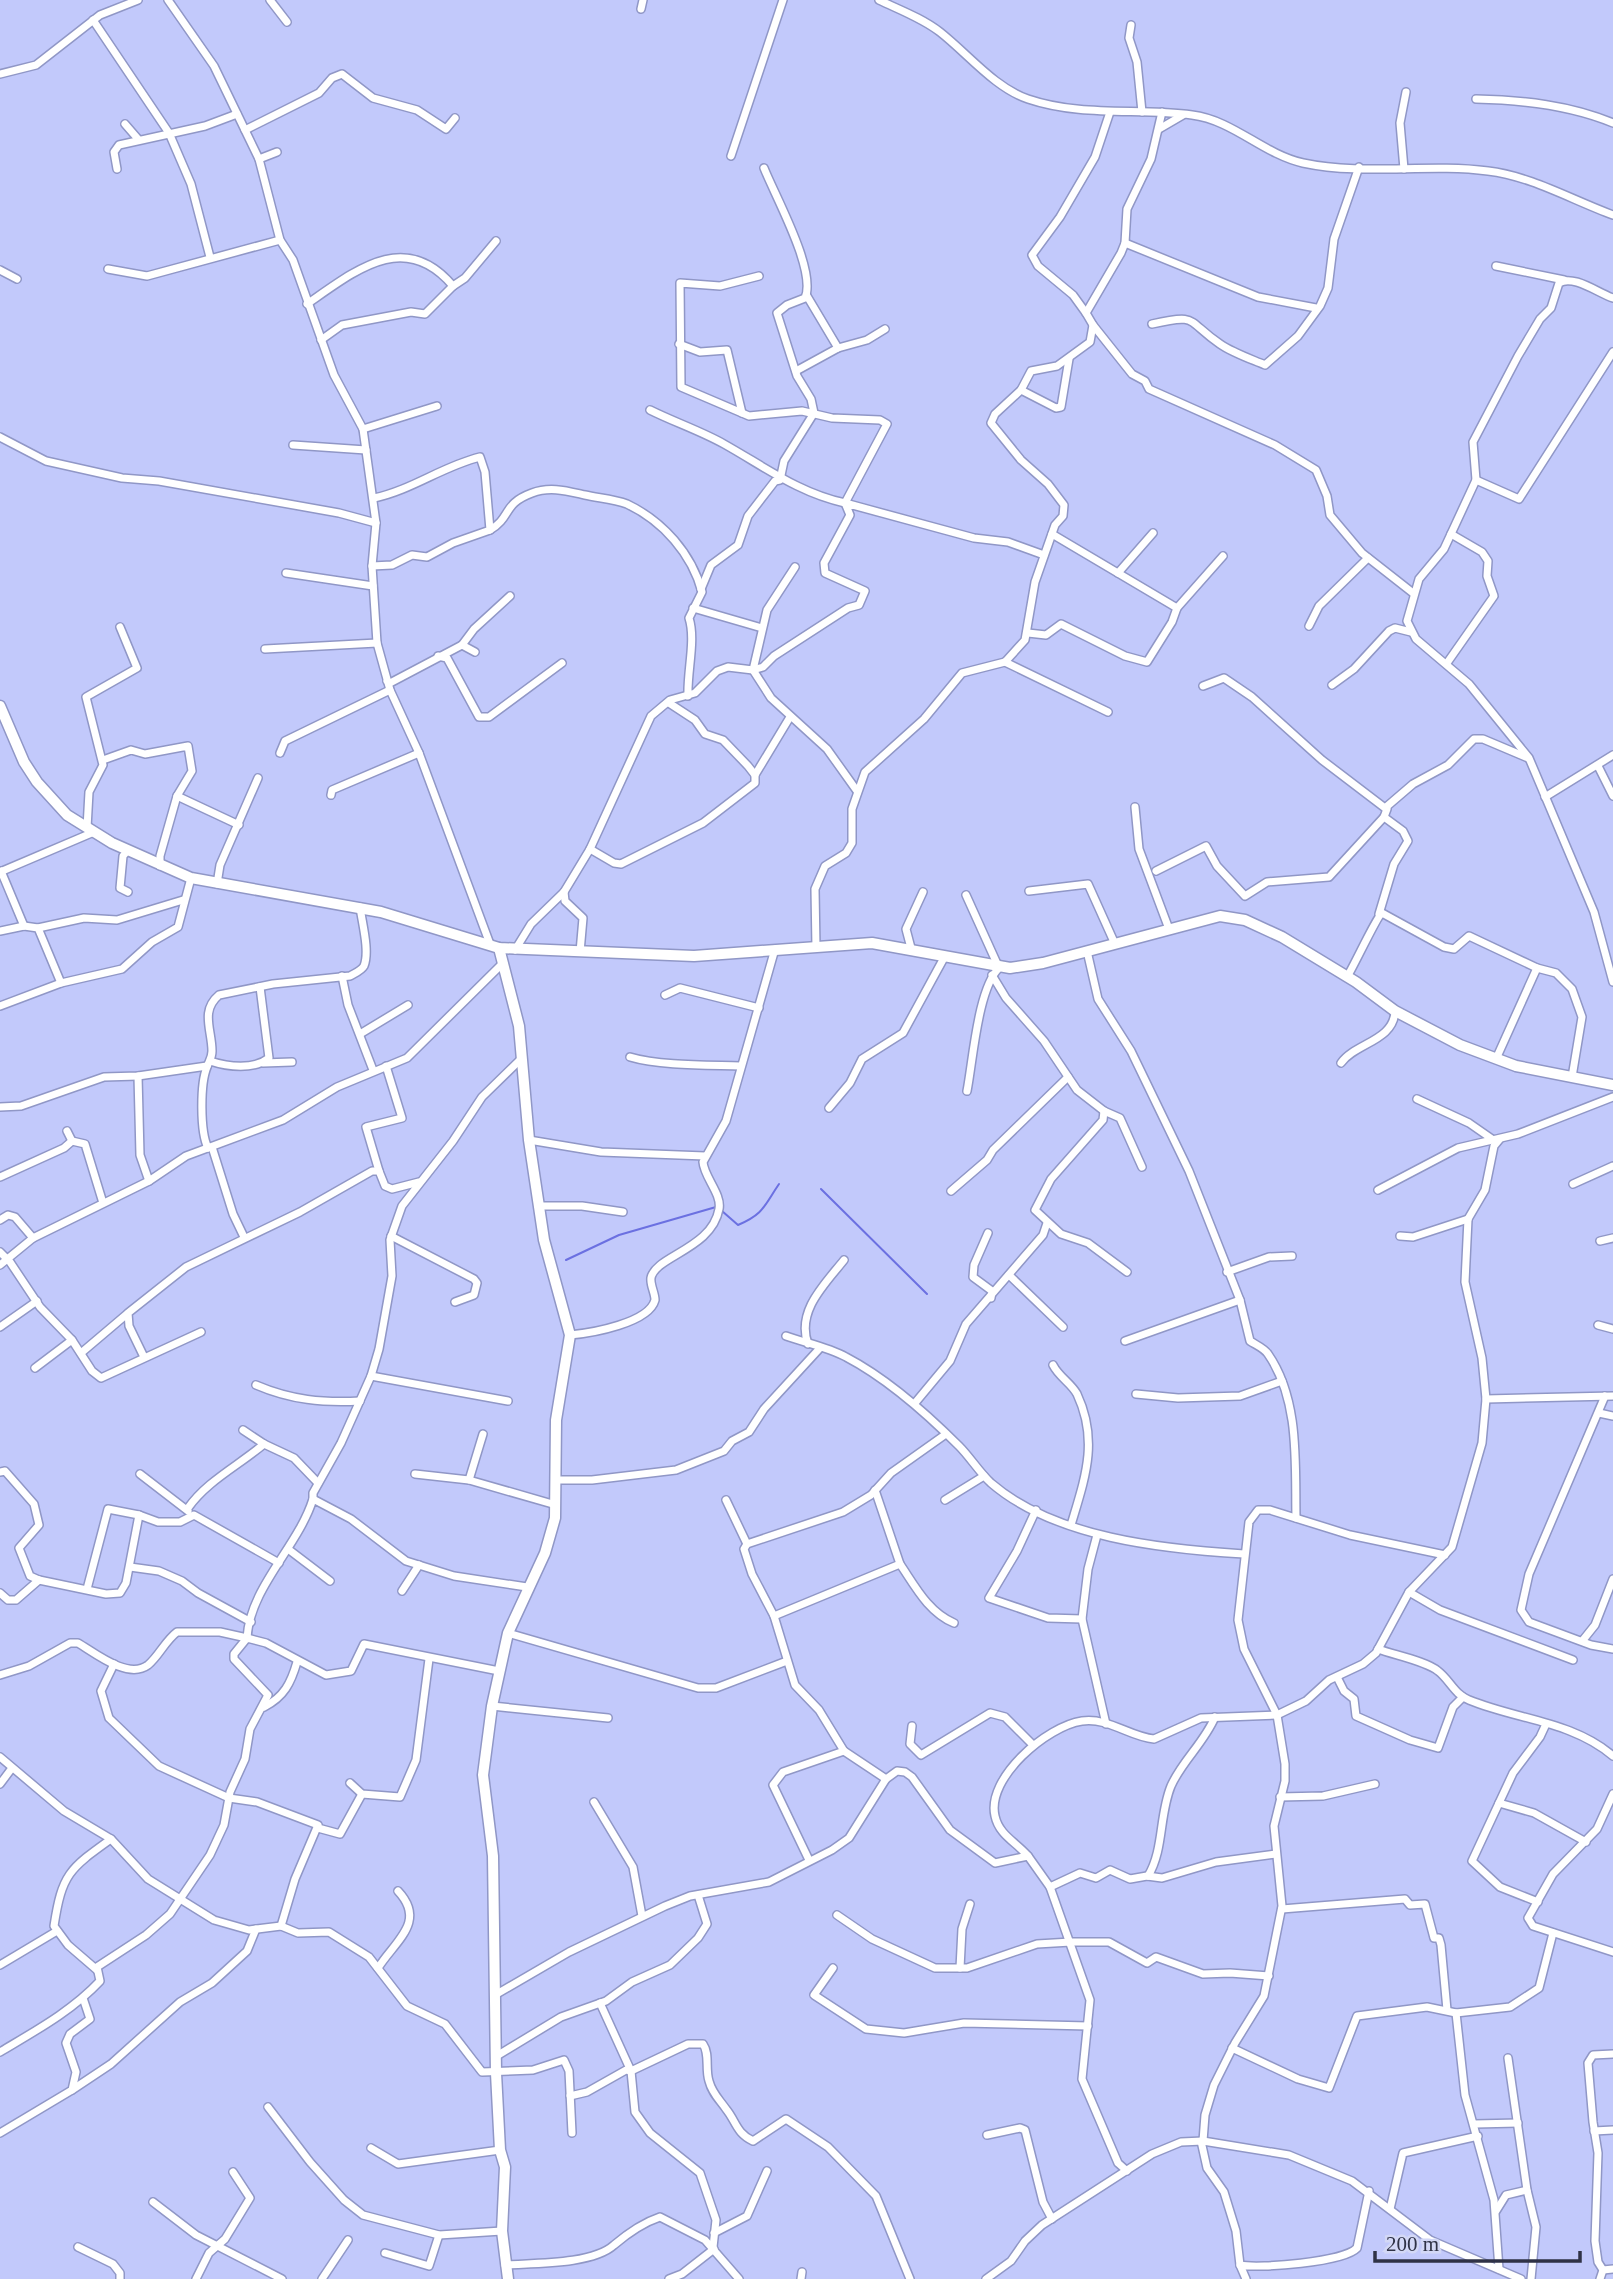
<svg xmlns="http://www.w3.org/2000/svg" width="1613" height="2279" viewBox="0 0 1613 2279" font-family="Georgia,serif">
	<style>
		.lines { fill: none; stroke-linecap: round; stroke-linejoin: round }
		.stream { stroke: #6b70e1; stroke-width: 2 }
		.street-casing { stroke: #9097c6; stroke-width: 10 }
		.secondary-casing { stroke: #9097c6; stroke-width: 13 }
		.street { stroke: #fff; stroke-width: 7 }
		.secondary { stroke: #fff; stroke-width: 10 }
	</style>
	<rect width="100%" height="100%" fill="#c2c9fb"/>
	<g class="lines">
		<!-- stream -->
		<g class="stream">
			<path d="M821,1189L927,1294"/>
			<path d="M722,1211L738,1225C764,1214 764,1206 779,1184"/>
			<path d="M566,1260L619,1235L716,1207"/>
		</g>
		<!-- street casing -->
		<g class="street-casing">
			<g id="street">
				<path d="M168,0L214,66L259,159L280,240L293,260L334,375L363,429L376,523L372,566L377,643L390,690L419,753L490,944"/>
				<path d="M270,0L287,22"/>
				<path d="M879,0C900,10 922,18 940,32C968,54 995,88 1028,99C1081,117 1138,108 1192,115C1233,120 1263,154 1303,163C1364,176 1427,163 1488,171C1531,176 1572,200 1613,215"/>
				<path d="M641,9L643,0"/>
				<path d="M93,20L169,133L191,184L210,257"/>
				<path d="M1131,25L1129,38L1137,62L1142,112"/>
				<path d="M0,74L36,65L100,15L138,0"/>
				<path d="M1476,99C1523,100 1570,105 1613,123"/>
				<path d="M125,124L138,139"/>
				<path d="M1159,129L1183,115"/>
				<path d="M245,130L319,93L332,78L342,74L373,98L417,110L446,129L455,118"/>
				<path d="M731,156L783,0"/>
				<path d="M259,159L277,152"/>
				<path d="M117,169L114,152L119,145L205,126L237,114"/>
				<path d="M1404,169L1400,123L1406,92"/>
				<path d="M1125,243L1258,297L1316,308"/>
				<path d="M1496,266L1564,280"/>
				<path d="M108,269L147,276L280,240"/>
				<path d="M0,270L17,279"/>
				<path d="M807,296L838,348"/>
				<path d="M1613,298C1598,293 1573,274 1559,283L1551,308L1540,319L1518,356L1473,442L1476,480L1444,549L1419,579L1407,621L1416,639L1469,684L1529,758L1594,912L1613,982"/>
				<path d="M307,304C356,270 405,229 453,286L465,278L496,241"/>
				<path d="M1086,313L1073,295L1038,266L1032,255L1060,217L1095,157L1110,112"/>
				<path d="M1152,324C1199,313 1186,321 1220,344C1233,353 1251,359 1265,365L1298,336L1320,306L1328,288L1334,239L1359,167"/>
				<path d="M1093,325L1132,374L1145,381L1149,389L1275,445L1316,470L1327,496L1330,515L1362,553L1413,593"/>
				<path d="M321,340L342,325L411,312L425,314L453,286"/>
				<path d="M679,344L700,352L727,350L742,413"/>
				<path d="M796,371L838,348L867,340L885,329"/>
				<path d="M1021,390L1056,408L1061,407L1069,359"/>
				<path d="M650,410C674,422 701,431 724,444C765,467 799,493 845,503L887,424L880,420L832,418L802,411L749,416L681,387L680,283L720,286L759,276"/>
				<path d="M363,429L437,406"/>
				<path d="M0,437L46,461L122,478L159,481L339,513L376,523"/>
				<path d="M293,445L366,450"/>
				<path d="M1476,480L1519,499L1613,352"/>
				<path d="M490,530C512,517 502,504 532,493C550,486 567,491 585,495C598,498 614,499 627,504C663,521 692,554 702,592L689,618C696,640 687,671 688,696"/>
				<path d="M1052,534L1177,608"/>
				<path d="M372,566L392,565L412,555L427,557L453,543L490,530L485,472L480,457C443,466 412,490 374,498"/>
				<path d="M795,567L767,610L753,670L771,698L827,749L857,791"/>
				<path d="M286,573L373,586"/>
				<path d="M1118,573L1153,533"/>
				<path d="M701,589L711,565L738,545L748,516L775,481L780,480L784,461L814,413L811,399L797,376L777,313L787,305L805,298C817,271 775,196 764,168"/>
				<path d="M693,608L762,628"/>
				<path d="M1309,626L1319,606L1368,558"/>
				<path d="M1028,633L1046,635L1061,624L1125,656L1147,662L1172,622L1177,608L1223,556"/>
				<path d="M462,645L474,629L510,596"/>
				<path d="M265,649L377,643"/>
				<path d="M438,656L447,658L479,717H489L562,663"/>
				<path d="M1005,662L1108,712"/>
				<path d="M1447,663L1494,596L1487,576L1488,561L1482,552L1451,534"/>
				<path d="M387,681L390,683L462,645L475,652"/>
				<path d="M1332,685L1354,669L1389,631L1395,628L1411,632"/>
				<path d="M1203,686L1224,678L1252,697L1322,760L1385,808L1413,784L1448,765L1474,739H1483L1528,758"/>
				<path d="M280,753L285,741L390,690"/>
				<path d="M103,760L131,750L145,754L188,746L192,771L177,796L160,856V866"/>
				<path d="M1598,766L1613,796"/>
				<path d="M755,775L790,717"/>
				<path d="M331,795L332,790L419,753"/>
				<path d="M177,796L239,825"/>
				<path d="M1545,797L1613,755"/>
				<path d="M1135,807L1139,849L1169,929"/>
				<path d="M87,828L89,792L103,765L86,697L137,668L120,627"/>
				<path d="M590,849L614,863L621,864L703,823L755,783V775L748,766L723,740L705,734L695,720L669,703"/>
				<path d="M1,871L24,926"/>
				<path d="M1156,871L1206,846L1217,866L1245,896L1267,882L1329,877L1384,817L1387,809"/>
				<path d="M0,872L94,832"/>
				<path d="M217,884L220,865L258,778"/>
				<path d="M1029,891L1088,884L1115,944"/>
				<path d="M128,892L120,888L123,856L128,850"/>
				<path d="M564,892L565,901L583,918L580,952"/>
				<path d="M966,895L999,968C978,988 973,1060 967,1091"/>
				<path d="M1379,914L1394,864L1408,841L1403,831L1384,817"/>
				<path d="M38,928L84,918L117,920L183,900"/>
				<path d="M0,931L24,926L38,928L61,983"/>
				<path d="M816,948L815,889L825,866L846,853L852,843V809L865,772L924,719L962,673L1005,662L1025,640L1035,582L1055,525L1063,516L1064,505L1048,484L1021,460L991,423L995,414L1021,390L1031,371L1057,366L1090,342L1093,325L1086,313L1121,253L1125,243L1127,209L1151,159L1162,112"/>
				<path d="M911,948L906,929L923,892"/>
				<path d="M515,950L531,924L564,892L590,849L651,716L670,700L695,693L717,671L728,667L753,670L763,667L774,656L848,608L859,605L865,591L825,573L824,563L850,515L845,503L974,538L1008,542L1044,555"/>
				<path d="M1087,951L1098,999L1131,1051L1189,1171L1240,1300L1250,1341C1256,1345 1264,1348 1268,1354C1300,1400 1295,1464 1296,1518"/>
				<path d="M992,975L1006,998L1044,1041L1077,1090L1104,1111L1120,1118L1142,1167"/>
				<path d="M342,976L348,1005L373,1070"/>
				<path d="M1347,977C1354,966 1377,916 1382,913L1444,947L1454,949L1469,936L1537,968L1556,973L1572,989L1582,1017L1572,1077"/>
				<path d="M665,995L680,988L759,1008"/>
				<path d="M0,1006L61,983L122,969L152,942L178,927L191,878"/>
				<path d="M360,1034L408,1005"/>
				<path d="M630,1057C660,1066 707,1065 740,1066"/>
				<path d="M1496,1059L1537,968"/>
				<path d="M210,1061C228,1067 254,1070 269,1058L260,987"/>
				<path d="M263,1063L292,1062"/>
				<path d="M1341,1063C1355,1043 1394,1041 1395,1011"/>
				<path d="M138,1076L140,1155L149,1181"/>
				<path d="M1417,1099L1469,1123L1492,1139"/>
				<path d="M0,1107L21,1106L104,1077L138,1076L207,1066"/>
				<path d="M829,1108L850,1083L862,1059L903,1033L945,956"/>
				<path d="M1104,1111L1103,1120L1051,1179L1035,1210L1061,1234L1088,1243L1127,1272"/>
				<path d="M67,1131L72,1141"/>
				<path d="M529,1140L601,1152L705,1156"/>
				<path d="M72,1141L85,1144L103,1203"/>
				<path d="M212,1147L233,1214L244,1237"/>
				<path d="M208,1148C200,1132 200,1084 207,1067C209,1061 212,1058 212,1051C212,1030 200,1011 219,995L273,984L350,976C355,973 361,971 364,966C370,951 362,923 360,907"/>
				<path d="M379,1171L366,1127L402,1118L386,1066"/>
				<path d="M0,1177L64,1148L72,1141"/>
				<path d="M1573,1184L1613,1166"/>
				<path d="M1378,1190L1458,1148L1518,1134L1613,1097"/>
				<path d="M951,1191L987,1160L993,1150L1068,1077"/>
				<path d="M538,1206H582L623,1212"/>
				<path d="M0,1220L8,1215L15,1217L33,1238"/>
				<path d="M988,1233L974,1265L973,1277L992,1291L991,1298"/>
				<path d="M391,1236L474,1279L477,1283L474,1295L455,1302"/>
				<path d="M1400,1236L1413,1237L1468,1219"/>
				<path d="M1600,1241L1613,1238"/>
				<path d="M0,1252L10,1262L40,1307L72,1340L92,1371L101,1378L201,1332"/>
				<path d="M0,1265L33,1238L149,1181L186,1156L283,1120L337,1087L407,1058L502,964"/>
				<path d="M1227,1272L1269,1257L1292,1256"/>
				<path d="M1009,1275L1063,1327"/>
				<path d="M1598,1325L1613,1329"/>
				<path d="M0,1327L37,1301"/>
				<path d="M570,1335C592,1333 649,1323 655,1300C655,1293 650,1285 651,1278C655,1256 712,1249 719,1209C722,1194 704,1177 703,1162L726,1121L775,949"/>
				<path d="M786,1336C806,1343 828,1347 846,1357C888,1379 926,1413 959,1446C970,1457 979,1472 991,1483C1055,1538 1162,1549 1244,1554"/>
				<path d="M1125,1341L1240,1300"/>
				<path d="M808,1344C796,1311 825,1284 844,1260"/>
				<path d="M81,1353L127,1314"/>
				<path d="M144,1357L129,1326L128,1313L186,1267L300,1212L372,1171H379L385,1186L392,1189L419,1182"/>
				<path d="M1053,1365C1059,1377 1071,1383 1077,1394C1099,1441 1085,1478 1071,1525"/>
				<path d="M35,1368L72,1340"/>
				<path d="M371,1376L508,1401"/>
				<path d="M256,1385C291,1400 323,1403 360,1401"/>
				<path d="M1136,1394L1178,1398L1240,1396L1282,1381"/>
				<path d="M1605,1396L1529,1574L1521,1610L1529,1622L1591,1645L1613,1649"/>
				<path d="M1486,1399L1613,1396"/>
				<path d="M915,1403L950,1361L966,1324L1043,1235L1047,1223"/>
				<path d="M1599,1413L1613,1416"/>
				<path d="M243,1430L264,1444L294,1458L318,1483"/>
				<path d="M0,1472L5,1471L34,1504L39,1525L19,1548L30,1576L39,1580L106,1594L120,1593L126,1583L139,1515L158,1522H180L194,1515L279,1563"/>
				<path d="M140,1474L188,1511"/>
				<path d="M415,1474L469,1480L556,1505"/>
				<path d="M469,1480L483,1434"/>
				<path d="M555,1480H592L676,1470L724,1451L732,1441L749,1432L764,1409L820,1348"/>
				<path d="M313,1499V1493L341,1443L371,1376L379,1349L392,1276L390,1240L402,1206L453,1141L482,1097L522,1058"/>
				<path d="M726,1500L747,1544"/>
				<path d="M945,1500L984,1476"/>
				<path d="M188,1508C207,1481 238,1466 264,1444"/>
				<path d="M1036,1510L1017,1551L989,1598L1048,1618L1082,1619"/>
				<path d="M1097,1535L1088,1569L1082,1619L1106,1724"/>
				<path d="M288,1549L330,1581"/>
				<path d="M900,1564C915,1586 928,1612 954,1623"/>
				<path d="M130,1567L159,1571L182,1581L198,1593L251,1622"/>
				<path d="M87,1589L108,1509L139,1515"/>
				<path d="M402,1591L419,1565"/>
				<path d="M1409,1592L1440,1610L1573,1660"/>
				<path d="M0,1593L8,1600H16L39,1580"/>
				<path d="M774,1616L900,1564L875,1490"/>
				<path d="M508,1633L698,1688H716L787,1661"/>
				<path d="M1583,1640L1595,1625L1613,1579"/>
				<path d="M1378,1649C1394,1655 1426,1661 1438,1671C1449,1679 1455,1695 1469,1700C1518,1720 1572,1721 1613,1756"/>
				<path d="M114,1664L101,1691L109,1718L159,1766L229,1798L257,1802L318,1825L295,1879L281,1926"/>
				<path d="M0,1675L29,1666L70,1643H78C95,1653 128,1680 148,1665C159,1656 165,1641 177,1632H220L247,1638C250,1587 298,1547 313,1499L351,1519L406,1561L454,1576L527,1587"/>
				<path d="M1337,1677L1344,1691L1354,1699L1356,1716L1410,1740L1438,1748L1453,1707L1463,1697"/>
				<path d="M492,1706L608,1718"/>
				<path d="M264,1707C284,1697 291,1683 297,1662"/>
				<path d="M912,1726L910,1744L921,1755L990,1713L1005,1717L1032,1744"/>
				<path d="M0,1757L64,1811L111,1839L148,1879L214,1920L249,1930L281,1926L298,1933L329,1932L369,1957L407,2006L445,2024L482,2072L533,2070L564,2060L569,2071L572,2133"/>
				<path d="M886,1779L844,1751L819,1710L795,1685L774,1616L752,1574L744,1549L747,1544L843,1512L871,1495L891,1473L946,1434"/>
				<path d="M350,1783L362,1794L400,1797L416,1760L429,1659"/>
				<path d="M0,1784L12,1768"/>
				<path d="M1613,1794L1597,1829L1553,1874L1528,1918L1533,1926L1613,1952"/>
				<path d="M1280,1797L1323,1796L1375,1784"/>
				<path d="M594,1802L633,1867L642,1916"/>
				<path d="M1499,1803L1534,1813L1586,1842"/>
				<path d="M318,1828L340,1834L362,1794"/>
				<path d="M1028,1856C1016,1842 999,1835 995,1816C986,1778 1047,1726 1082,1721C1108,1717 1130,1737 1154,1739L1201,1718L1277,1715L1306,1701L1329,1680L1363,1664L1376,1653L1409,1592L1452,1547L1482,1443L1486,1399L1482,1358L1465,1282L1468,1219L1485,1190L1494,1146L1499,1140"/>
				<path d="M809,1860L773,1785L783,1772L844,1751"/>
				<path d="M1148,1876C1164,1850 1159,1815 1171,1786C1182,1761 1204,1743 1215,1717"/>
				<path d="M1050,1887L1080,1873L1096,1878L1110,1870L1130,1879L1147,1876L1162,1878L1216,1862L1276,1854"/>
				<path d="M1538,1902L1500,1887L1472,1861L1513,1773L1540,1737L1546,1724"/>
				<path d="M1282,1909L1405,1899L1410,1905L1425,1904L1434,1938H1439L1441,1945L1447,2010"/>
				<path d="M837,1915L872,1939L935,1968H967L1037,1944L1071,1942H1109L1147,1963L1156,1957L1203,1974L1230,1973L1269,1976"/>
				<path d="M0,1965L57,1931"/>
				<path d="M378,1968C395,1941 427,1922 398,1891"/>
				<path d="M833,1968L814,1995L866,2029L904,2033L964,2023L1088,2026"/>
				<path d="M960,1968L962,1929L970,1904"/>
				<path d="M97,1970L68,1945L54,1926C62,1874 69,1869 111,1839"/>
				<path d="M495,1995L569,1952L665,1906L690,1896L769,1882L832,1850L849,1838L886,1779L897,1771L905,1772L912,1777L950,1830L995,1863L1028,1856L1050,1887L1090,2000L1082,2079L1118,2163L1127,2171"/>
				<path d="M600,2003L631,2071L688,2044H703C710,2054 705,2069 709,2081C712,2093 719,2099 726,2109C736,2121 736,2133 753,2141L786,2119L828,2147L876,2196L910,2279"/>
				<path d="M1456,2013L1465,2095L1494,2200L1499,2269"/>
				<path d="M1232,2048L1298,2079L1329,2088L1357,2016L1427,2007L1456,2013L1510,2007L1539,1988L1553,1933"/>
				<path d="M0,2052C35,2031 72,2011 100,1981L97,1967L146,1935L170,1914L210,1855L224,1825L230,1792L245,1759L250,1729L268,1695L234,1659V1654L247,1638L266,1643L326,1675L351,1671L364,1644L499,1671"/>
				<path d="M495,2057L561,2017L606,2001L632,1982L670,1965L698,1938L707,1924L698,1895"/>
				<path d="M1508,2058L1527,2190L1536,2227L1531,2279"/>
				<path d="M72,2090L111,2064L180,2002L212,1983L247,1951L256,1929"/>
				<path d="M570,2096L587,2092L626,2070L631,2071L635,2112L650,2133L700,2173L716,2220L713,2247"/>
				<path d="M268,2107L310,2162L344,2200L363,2215L439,2235L502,2231"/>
				<path d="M1475,2124L1518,2123"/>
				<path d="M1594,2131L1613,2130"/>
				<path d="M0,2133L72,2090L76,2072L66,2043L70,2034L90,2019L83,1998"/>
				<path d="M987,2135L1020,2128L1025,2130L1043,2202L1052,2219"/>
				<path d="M1201,2141L1207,2168L1224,2192L1236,2231L1240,2265L1246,2279"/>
				<path d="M1203,2141L1205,2115L1214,2085L1235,2043L1264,1996L1282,1906L1274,1826L1285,1781V1764L1277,1715L1244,1649L1238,1620L1249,1522L1258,1510H1270L1350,1535L1445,1555"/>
				<path d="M371,2148L398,2164L500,2150"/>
				<path d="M153,2202L196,2235L282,2279"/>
				<path d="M1390,2209L1403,2153L1478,2136"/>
				<path d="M1496,2211L1506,2195L1527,2190"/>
				<path d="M714,2233L747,2216L767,2171"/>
				<path d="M78,2247L113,2264L120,2273V2279"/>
				<path d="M385,2253L429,2266L439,2235"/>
				<path d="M505,2265C532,2263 592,2265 614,2245C627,2234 642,2223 660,2217L705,2240L739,2279"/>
				<path d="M1240,2265C1259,2269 1344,2262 1357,2248L1369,2191"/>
				<path d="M1603,2270L1613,2269"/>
				<path d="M196,2279L209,2253L225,2239L250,2198L233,2172"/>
				<path d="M322,2279L348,2240"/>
				<path d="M669,2279L682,2274L714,2249"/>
				<path d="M801,2279L802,2272"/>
				<path d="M986,2279L1011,2261L1025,2241L1042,2225L1152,2154L1181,2142L1203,2141L1289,2155L1352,2181L1430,2240L1521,2279"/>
				<path d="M1600,2279L1603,2270L1598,2262L1595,2241L1598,2153L1593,2122L1588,2063L1593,2055L1613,2054"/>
			</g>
		</g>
		<!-- secondary casing -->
		<g class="secondary-casing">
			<g id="secondary">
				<path d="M0,706L24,762L37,782L67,815L112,843L191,878L381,912L499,948L694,956L872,943L1010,968L1043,963L1220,916L1245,920L1282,937L1356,982L1395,1011L1460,1045L1516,1066L1613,1085"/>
				<path d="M499,948L519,1026L529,1140L544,1240L570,1335L556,1420L555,1518L545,1553L508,1633L492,1706L483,1775L493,1856L496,2073L500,2150L505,2167L502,2231L508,2279"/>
			</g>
		</g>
		<!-- street -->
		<use href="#street" class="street"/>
		<!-- secondary -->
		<use href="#secondary" class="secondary"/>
	</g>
	<!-- scale -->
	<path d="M1375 2251v10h205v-10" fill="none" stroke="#2f3246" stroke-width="3.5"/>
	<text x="1386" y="2251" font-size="21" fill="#2f3246" stroke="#d3d8f6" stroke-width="5" paint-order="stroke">200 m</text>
</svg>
